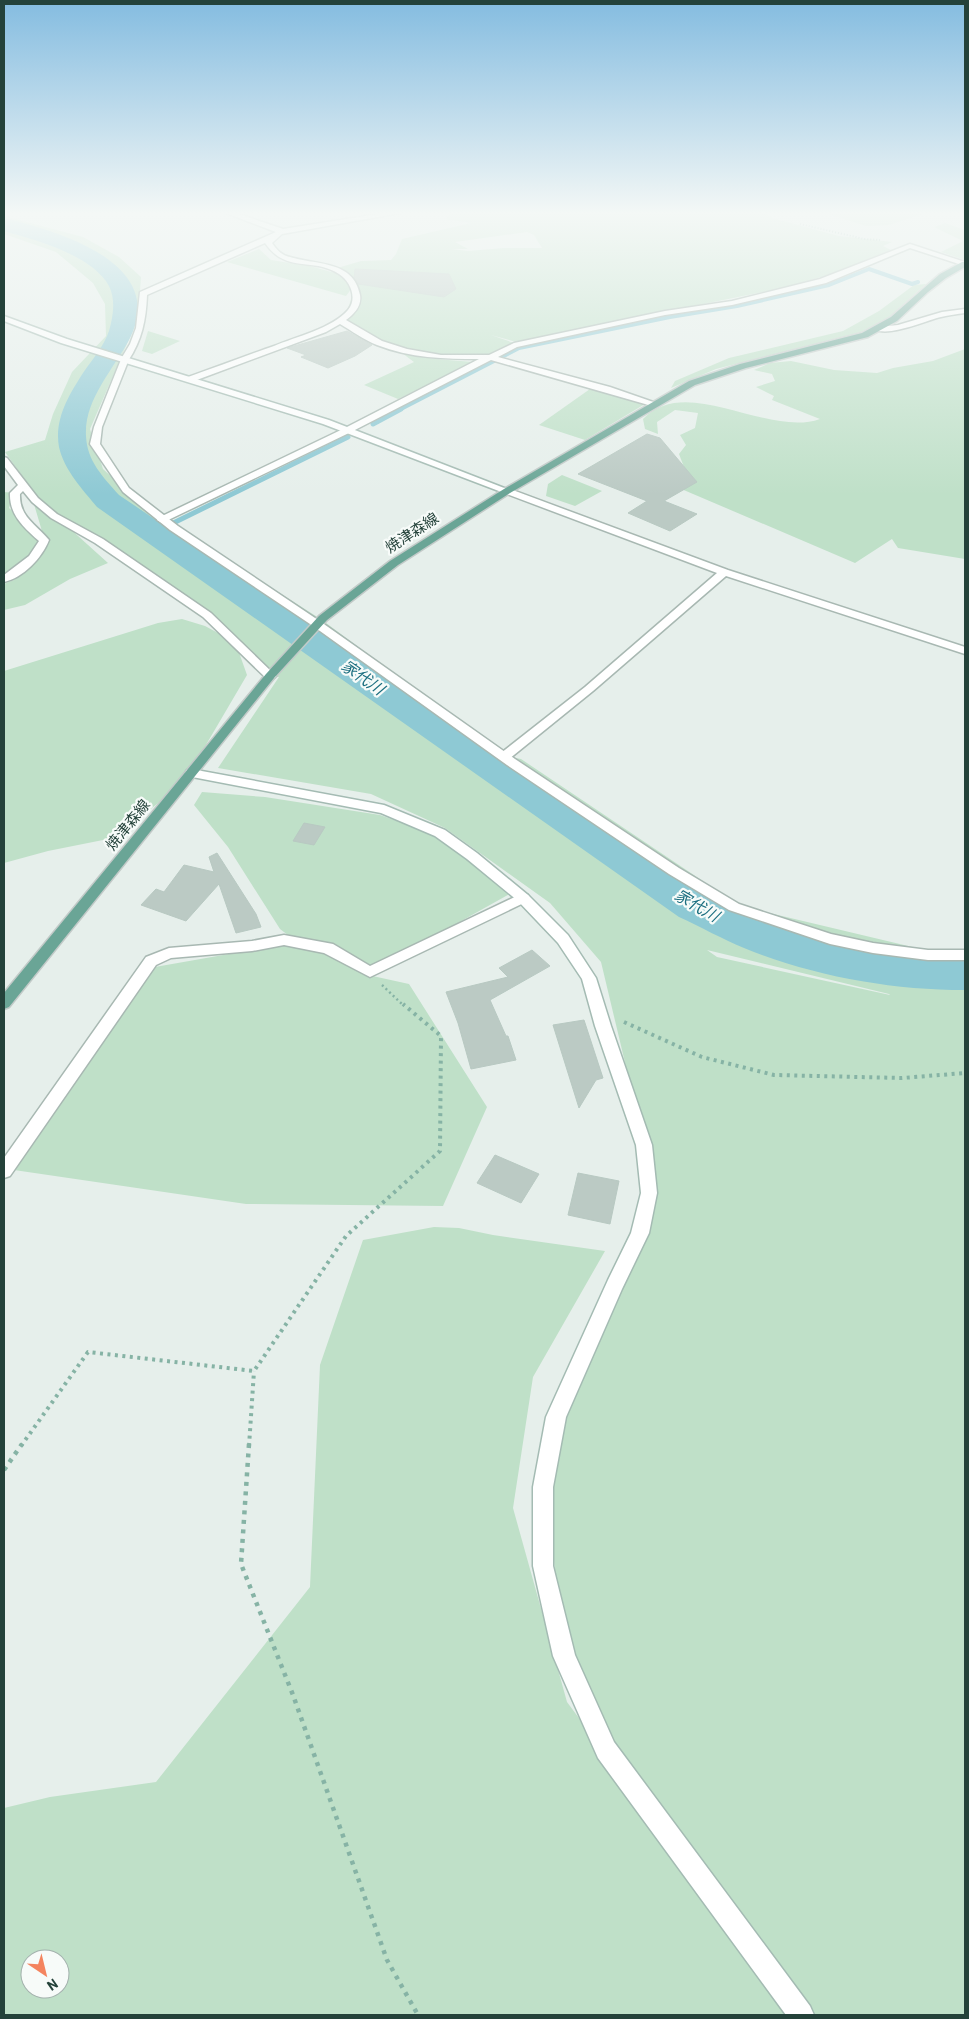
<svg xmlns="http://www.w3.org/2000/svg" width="969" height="2019" viewBox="0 0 969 2019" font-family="Barlow,'Noto Sans JP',sans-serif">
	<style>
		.green { fill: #bfe0c8; fill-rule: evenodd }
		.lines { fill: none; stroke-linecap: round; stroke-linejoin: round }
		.stream-far1 { stroke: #8ec9d4; stroke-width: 4 }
		.stream { stroke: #8ec9d4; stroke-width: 5 }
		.river { fill: #8ec9d4; fill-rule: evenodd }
		.building { fill: #bbcac4; stroke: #b8c9c2 }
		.lane-casing { stroke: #a8b8b2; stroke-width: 3 }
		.street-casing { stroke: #a8b8b2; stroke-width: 3 }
		.secondary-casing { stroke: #a4bbb3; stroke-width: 3 }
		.primary-casing { stroke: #c2cac8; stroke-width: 3 }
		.path-far3 { stroke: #86b3a5; stroke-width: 2; stroke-dasharray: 1 2; stroke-linecap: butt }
		.path-far2 { stroke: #86b3a5; stroke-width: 2.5; stroke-dasharray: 2 3; stroke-linecap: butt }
		.path-far1 { stroke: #86b3a5; stroke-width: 4; stroke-dasharray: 3 4.5; stroke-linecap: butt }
		.path { stroke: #86b3a5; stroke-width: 4.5; stroke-dasharray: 4 5.5; stroke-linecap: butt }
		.lane { fill: #fff; fill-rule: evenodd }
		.street { fill: #fff; fill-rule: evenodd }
		.secondary { fill: #fff; fill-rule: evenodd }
		.primary { fill: #6aa596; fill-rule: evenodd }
		.labels { text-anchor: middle; stroke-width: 4.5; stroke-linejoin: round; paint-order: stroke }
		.far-street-label { font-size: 15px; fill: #24423a; stroke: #f7fbf9 }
		.far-water-label { font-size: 16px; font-style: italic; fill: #1c6f80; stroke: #f7fbf9 }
	</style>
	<rect width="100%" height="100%" fill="#e6efeb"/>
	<!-- green -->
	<g class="green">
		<path d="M452,212H767L765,213L772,218L839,236L892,242L883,246L891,250L828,275L783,288L516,342L491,335L514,343L488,355L437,356L379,343L343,322L358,280L334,269L361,261L391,260L396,254L402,239L471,223L446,219ZM527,232L534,235L542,248H504L468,251L452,249H468L455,242Z"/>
		<path d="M822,212H929L889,225L866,226Z"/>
		<path d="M4,216L83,237L119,257L141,277L139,305L133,330L90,429L103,469L142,505L322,620L505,756L521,759L740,906L925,950H965V2015H813L613,1760L557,1601L550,1504L564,1400L655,1188L601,962L550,903L445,828L371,794L218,768L279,677L270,676L236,644L247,675L183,784L113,838L48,851L4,863V671L158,623L182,619L205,626L233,641L212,620L57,517L108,563L70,579L25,605L4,610V584L14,580L23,567L4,575V492L15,493L9,508L44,538L31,494L40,501L5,452L45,440L53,414L72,372L106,336L105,304L93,283L56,252L4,234ZM707,950L889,994L890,995L717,957Z"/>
		<path d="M945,223L965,230V260L941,252L963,241L934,227Z"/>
		<path d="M259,249L271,260L310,266L346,276L352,288L346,296L227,262Z"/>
		<path d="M926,284L886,320L861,332L716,369L671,388L675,381L729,358L843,331L879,311L914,285Z"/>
		<path d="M148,331L180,341L152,354L142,351Z"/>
		<path d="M965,349V559L898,548L892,539L855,563L679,488L687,475L679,454L686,445L680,435L695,428L698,413L675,410L657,422L658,434L645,429L643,419C687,373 767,438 820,419L772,400L774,396L756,387L775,381L772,374L754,370L770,363L791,361L834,370L877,373L893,368L933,361Z"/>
		<path d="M402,353L435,359L474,362L398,399L364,385L414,362Z"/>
		<path d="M590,389L645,404L585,440L539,425Z"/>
		<path d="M562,475L602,491L575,506L546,496L548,484Z"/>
		<path d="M202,792L265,797L380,815L450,840L515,891L370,972L340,959L368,975L409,984L487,1107L443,1206L246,1204L14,1170L155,967L297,942L280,929L228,847L194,805Z"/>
		<path d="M434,1227L459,1228L493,1235L605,1251L533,1377L513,1508L567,1702L800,2015H4V1808L50,1797L156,1782L310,1587L320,1365L363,1240ZM30,1959H60V1989H30Z"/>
	</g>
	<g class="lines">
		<!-- stream-far1 -->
		<path class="stream-far1" d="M399,410L519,348L670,317L737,306L829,285L869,269L912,284L918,282"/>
		<!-- stream -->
		<g class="stream">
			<path d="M373,424L401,409"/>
			<path d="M153,533L348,437"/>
		</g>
		<!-- river -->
		<path class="river" d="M4,218C57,231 170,263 129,340C113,370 84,400 86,436C87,461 103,477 119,495L709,895C734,907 757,920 783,929C842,949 904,954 965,956V990C891,990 813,976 744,948C722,939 701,927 679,917L97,507C83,490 64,470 59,447C54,419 69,395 83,373C92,360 104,346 109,331C113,317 116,300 109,286C92,255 36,240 4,231Z"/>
	</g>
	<!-- building -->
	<g class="building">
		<path d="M355,269L449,274L456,289L444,297L358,284L354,278Z"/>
		<path d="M347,331L372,345L355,356L328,368L301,357L306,355L287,348Z"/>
		<path d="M647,434L660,438L697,482L664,501L697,514L670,531L628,513L647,501L578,474Z"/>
		<path d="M304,823L325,827L314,845L293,841Z"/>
		<path d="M217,853L256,914L261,927L236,933L219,884L186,921L141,905L156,889L164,892L184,865L214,872L209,857Z"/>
		<path d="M532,950L550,966L490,1000L506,1036H508L516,1060L471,1069L458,1023L446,992L508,977L499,968Z"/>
		<path d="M584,1020L603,1078L596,1080L579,1108L553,1025Z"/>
		<path d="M495,1155L539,1174L521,1203L477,1183Z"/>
		<path d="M578,1173L619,1181L610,1224L568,1215Z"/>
	</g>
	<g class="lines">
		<!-- lane casing -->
		<g class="lane-casing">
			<path id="lane" d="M122,357L129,359L102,427L100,444L129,488L178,526L321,622L515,759L679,868L739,904L831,934L873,943L928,950H965V960H928L873,953L830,944L729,910L669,874L507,765L313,626L170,530L123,492L90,444L94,427Z"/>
		</g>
		<!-- street casing -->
		<g class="street-casing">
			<g id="street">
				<path d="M223,212H233L283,229L391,212H406L282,234L272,243C277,250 281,255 290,257C315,265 354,260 360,295C362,306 354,314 346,320L382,341L407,349L441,355H489L514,343L665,311L732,301L820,279L910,244L965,262V266L910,248L826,283L732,305L665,315L517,347L498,357L610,387L659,404L652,406L491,360L351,432L162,523L157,520L158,518L345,428L479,359C445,359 410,358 377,345C364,340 352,331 340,324L326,332L194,381H188V377C217,367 245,356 274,346C295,337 333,328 348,310C358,298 350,281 339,274C314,257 286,274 265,243L147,295C146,320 142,340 128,361H122L121,359L130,344L136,328L140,292L276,232Z"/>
				<path d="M965,309V313C957,314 949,315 941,317C927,320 887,338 875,329L879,327L898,325L942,312Z"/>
				<path d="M4,457L7,458L38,498L57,514L103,539L211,613L274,674L276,676L274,678H266L203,617L95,543L51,518L32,502L23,491L20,494C19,517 36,524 49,540C42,558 23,578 4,582V575L29,556L39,541C23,527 9,514 10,493L18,485L4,466Z"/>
				<path d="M507,488L728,570L965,647V654L726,576L593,691L509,759H501L499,756L501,753L585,687L717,573L504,493L502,491Z"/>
				<path d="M523,893L528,895L530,898L528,901L370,977L324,953L284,945L252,951L171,958L156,965L10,1176L4,1178V1158L146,957L169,948L252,941L284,935L333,944L370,966Z"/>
			</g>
		</g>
		<!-- secondary casing -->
		<g class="secondary-casing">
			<g id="secondary">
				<path d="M4,316L67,339L329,420L512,491L507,494L504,493L323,424L61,343L4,321Z"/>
				<path d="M191,769L384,805L445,830L477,853L528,895L568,935L596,978L611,1026L652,1145L657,1193L649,1233L622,1289L566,1417L553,1487V1566L575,1655L614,1742L810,2006L814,2015H786L598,1758L553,1656L533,1566V1487L546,1417L608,1280L631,1233L641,1193L636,1145L595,1026L582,979L558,943L518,901L467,859L435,836L381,813L187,776L185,773L187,770Z"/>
			</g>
		</g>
		<!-- primary casing -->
		<g class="primary-casing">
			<path id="primary" d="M962,262H965V267L946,278L928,292L897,321L868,337L746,368L695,385L510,493L398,565L327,620L274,678L9,1007L4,1009V993L266,674L319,616L390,561L504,489L689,381L740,364L862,333L891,317L940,274Z"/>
		</g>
		<!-- path-far3 -->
		<path class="path-far3" d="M800,224L864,239L880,240"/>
		<!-- path-far2 -->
		<path class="path-far2" d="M382,985L404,1006"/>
		<!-- path-far1 -->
		<g class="path-far1">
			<path d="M624,1022L702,1057L774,1075L902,1078L965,1073"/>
			<path d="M21,1446L88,1352L254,1371L346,1236L440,1151L441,1036L403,1004"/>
			<path d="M249,1446L254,1371"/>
		</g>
		<!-- path -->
		<g class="path">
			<path d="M249,1444L241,1564L293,1695L387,1960L418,2015"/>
			<path d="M4,1470L22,1444"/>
		</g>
		<!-- lane -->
		<use href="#lane" class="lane"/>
		<!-- street -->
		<use href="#street" class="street"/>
		<!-- secondary -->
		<use href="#secondary" class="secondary"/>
		<!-- primary -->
		<use href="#primary" class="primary"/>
	</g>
	<!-- sky -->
	<linearGradient id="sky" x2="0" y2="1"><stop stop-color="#84bce0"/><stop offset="0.43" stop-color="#f4f8f6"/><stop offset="1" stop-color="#f4f8f6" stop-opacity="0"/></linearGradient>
	<rect width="969" height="495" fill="url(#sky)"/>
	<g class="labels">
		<!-- far-street labels -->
		<g class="far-street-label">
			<text transform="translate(412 533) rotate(-33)" y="5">焼津森線</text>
			<text transform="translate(128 825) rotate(-51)" y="5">焼津森線</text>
		</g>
		<!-- far-water labels -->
		<g class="far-water-label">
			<text transform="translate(363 677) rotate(35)" y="6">家代川</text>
			<text transform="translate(697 905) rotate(30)" y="6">家代川</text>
		</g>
	</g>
	<!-- border -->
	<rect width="969" height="2019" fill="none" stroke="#24423a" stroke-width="10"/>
	<!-- north arrow -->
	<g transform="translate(45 1974) rotate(145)"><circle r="24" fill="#f7fbf9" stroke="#a3b1ad"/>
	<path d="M0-4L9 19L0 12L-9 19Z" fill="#f4845f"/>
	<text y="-8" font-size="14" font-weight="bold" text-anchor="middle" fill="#24423a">N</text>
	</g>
</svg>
